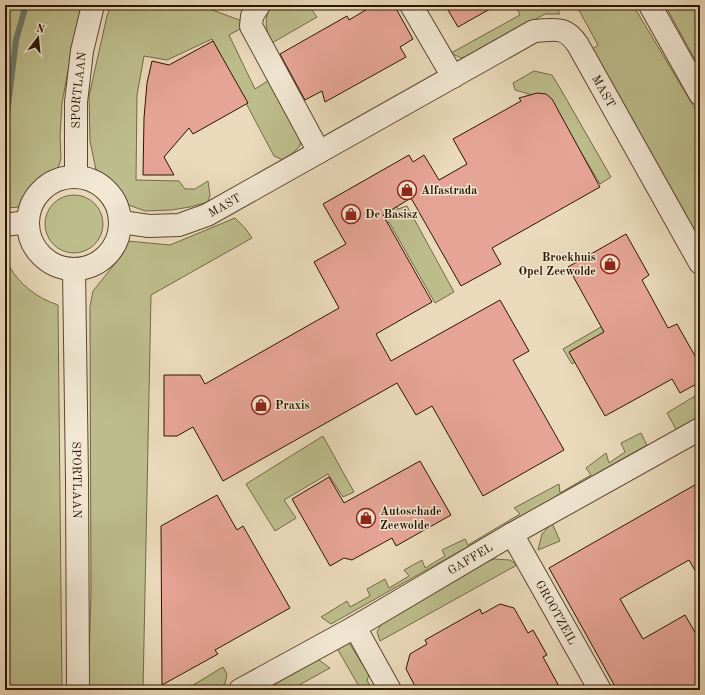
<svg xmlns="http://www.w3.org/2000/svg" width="705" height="695" viewBox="0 0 705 695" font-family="'Old Standard TT',serif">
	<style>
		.green { fill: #bdbd8c; stroke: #746946 }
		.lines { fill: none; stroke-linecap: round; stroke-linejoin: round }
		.stream { stroke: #6d786b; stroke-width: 6 }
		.building { fill: #e6a496; stroke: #2c1500 }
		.minor-casing { stroke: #5c462f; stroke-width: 24 }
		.minor { stroke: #f1e7d3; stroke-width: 22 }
		.labels { text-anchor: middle; stroke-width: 3; stroke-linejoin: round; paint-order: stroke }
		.street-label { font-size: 12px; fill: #2c1500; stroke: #f1e7d3 }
		.poi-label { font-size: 12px; font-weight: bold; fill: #2c1500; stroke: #f1e7d3; text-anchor: start }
	</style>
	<rect width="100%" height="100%" fill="#eadabb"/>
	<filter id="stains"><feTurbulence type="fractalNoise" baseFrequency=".005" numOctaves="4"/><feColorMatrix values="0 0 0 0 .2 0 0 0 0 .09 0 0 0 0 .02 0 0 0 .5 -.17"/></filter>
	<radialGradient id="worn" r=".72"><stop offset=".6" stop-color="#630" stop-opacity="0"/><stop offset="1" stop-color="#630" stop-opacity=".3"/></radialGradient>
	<!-- green -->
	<g class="green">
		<path d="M5,5H85L73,44L62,103L60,136L61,158L59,166L33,191L21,207L5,208Z"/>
		<path d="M111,5H199L242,21V28L229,35L255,89L271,79L301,136L300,146L293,153L283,160L274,156L212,39L167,60L144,56L137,95L136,180L179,181L185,189H195L208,181L210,195L208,202L190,207L171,210L145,211L126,204L123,197L114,185L96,170L90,141L89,96L107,16Z"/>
		<path d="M271,5H308L317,17L272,43C265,30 264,18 271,5Z"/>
		<path d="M515,5H555L560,14H545L468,56L461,58L451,53L520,15Z"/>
		<path d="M576,5H633L700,117V241L591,50L598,45Z"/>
		<path d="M665,5H700V69Z"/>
		<path d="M534,71L552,75L560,88L611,177L600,184L550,100L515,90L513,83Z"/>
		<path d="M378,174L398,209L407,206L454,292L435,303L389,222L383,225Z"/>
		<circle cx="74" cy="224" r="29"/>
		<path d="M235,218L245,228L252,238L151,295L143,690H88L91,592L90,307L93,291L122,255L128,241L170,245Z"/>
		<path d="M5,266H9C20,285 37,298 58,305L62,690H5Z"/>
		<path d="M606,324L617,338L572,364L563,349Z"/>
		<path d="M700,393V418L677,431L667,413Z"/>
		<path d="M641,433L647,445L331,624L321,617L347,601L350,607L370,596L367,589L385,579L389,588L409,576L404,570L422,560L425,568L445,556L442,550L465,539L468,545L520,514L514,508L559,484L560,493L591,475L586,468L606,453L609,463L625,452L621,443Z"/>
		<path d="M323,436L354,492L343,497L328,474L284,500L296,518L275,531L246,484Z"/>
		<path d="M552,523L560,541L538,550L542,534Z"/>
		<path d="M494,559L510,560L517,565L380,641L377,632L383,620L483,563Z"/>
		<path d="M341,641H348L369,675L367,680L372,690H361L338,650Z"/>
		<path d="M306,660H319L330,668L290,690H275L276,679Z"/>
		<path d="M223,667L227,674L225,684L214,690H185Z"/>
	</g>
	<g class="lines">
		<!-- stream -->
		<path class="stream" d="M7,113L16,40L26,5"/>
	</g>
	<!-- building -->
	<g class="building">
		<path d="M374,5H394L413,39L400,47L406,57L325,102L322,91L305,100L280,54L347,16L349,20Z"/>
		<path d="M445,5H497L458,27Z"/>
		<path d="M213,41L248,103L193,134L189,128L164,157L174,175H143L144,118L147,83L152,61L169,65Z"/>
		<path d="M537,93L546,94L552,99L600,187L492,248L501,264L461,286L411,198L383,215L432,302L376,334L391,361L500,300L529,351L513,360L564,450L483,496L432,406L416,415L397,383L223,481L193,427L177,436H164V375H200L205,384L339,308L314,262L346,244L323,204L409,155L413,162L424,155L439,180L467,164L453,139L521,101L519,98Z"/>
		<path d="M626,234L649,275L642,280L668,328L677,324L700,365V382L680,393L672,379L605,416L569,352L604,332L568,267Z"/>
		<path d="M420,461L451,515L396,546L392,538L352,560L344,558L330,566L292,499L329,477L344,503Z"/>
		<path d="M700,482V579L689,560L620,599L643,639L685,615L700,641V690H617L549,568Z"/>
		<path d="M217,495L237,530L243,526L290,608L215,650L218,654L162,685L161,526Z"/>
		<path d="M500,604L514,608L528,633L533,630L547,655L543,657L561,690H417L406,669L410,654L427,644L425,640L480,609L482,614Z"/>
	</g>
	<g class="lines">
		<!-- minor casing -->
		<g class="minor-casing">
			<g id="minor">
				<path d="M259,5L252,16L251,26L319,152"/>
				<path d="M411,5L453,77"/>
				<path d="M650,5L700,94"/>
				<path id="s1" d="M76,177V102L82,51L93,5"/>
				<circle cx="74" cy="223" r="46"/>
				<path id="s2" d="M121,222L149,226L179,225L207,215L534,31C555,30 565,25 578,45L700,263"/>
				<path d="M5,225L27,222"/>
				<path id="s3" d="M74,270L77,479L78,690"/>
				<path id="s4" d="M512,534L600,690"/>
				<path d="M355,627L390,690"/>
				<path id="s5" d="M240,690L355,627L512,534L700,429"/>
			</g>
		</g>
		<!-- minor -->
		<use href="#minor" class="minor"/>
	</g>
	<!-- icons -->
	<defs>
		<g id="shop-ring" transform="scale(1)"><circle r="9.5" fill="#f1e7d3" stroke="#8f2418" stroke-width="1.5"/><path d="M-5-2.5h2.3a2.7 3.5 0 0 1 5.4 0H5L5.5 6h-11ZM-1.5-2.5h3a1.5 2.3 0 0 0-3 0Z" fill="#8f2418"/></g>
	</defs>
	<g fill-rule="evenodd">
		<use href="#shop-ring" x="407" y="190"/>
		<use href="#shop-ring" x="351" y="214"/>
		<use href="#shop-ring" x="610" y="264"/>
		<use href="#shop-ring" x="261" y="405"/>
		<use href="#shop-ring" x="366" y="518"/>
	</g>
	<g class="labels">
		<!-- street labels -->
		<g class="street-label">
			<text dy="4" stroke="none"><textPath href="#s1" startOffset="87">SPORTLAAN</textPath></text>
			<text dy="4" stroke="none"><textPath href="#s2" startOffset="566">MAST</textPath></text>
			<text dy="4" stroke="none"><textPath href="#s2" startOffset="108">MAST</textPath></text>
			<text dy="4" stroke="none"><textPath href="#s3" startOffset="210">SPORTLAAN</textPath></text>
			<text dy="4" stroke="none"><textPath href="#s5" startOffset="265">GAFFEL</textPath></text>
			<text dy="4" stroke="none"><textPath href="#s4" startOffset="90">GROOTZEIL</textPath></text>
		</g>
		<!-- poi labels -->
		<g class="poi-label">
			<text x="421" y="194">Alfastrada</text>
			<text x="365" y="218">De Basisz</text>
			<text x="596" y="261" text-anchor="end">Broekhuis<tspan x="596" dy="14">Opel Zeewolde</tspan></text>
			<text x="275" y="409">Praxis</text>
			<text x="380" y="515">Autoschade<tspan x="380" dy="14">Zeewolde</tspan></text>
		</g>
	</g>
	<!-- margin -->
	<rect width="705" height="695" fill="none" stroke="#eadabb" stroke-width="20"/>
	<rect x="6" y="6" width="693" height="683" fill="none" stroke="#2c1500" stroke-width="2"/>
	<rect x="10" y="10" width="685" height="675" fill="none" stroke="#2c1500"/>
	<!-- north arrow -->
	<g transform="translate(38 38) rotate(16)" stroke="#f1e7d3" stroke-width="3" paint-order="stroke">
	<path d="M0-3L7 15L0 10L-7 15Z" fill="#2c1500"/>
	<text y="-6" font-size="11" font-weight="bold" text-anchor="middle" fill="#2c1500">N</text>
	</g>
	<rect width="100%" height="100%" filter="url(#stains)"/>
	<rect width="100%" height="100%" fill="url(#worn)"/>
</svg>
